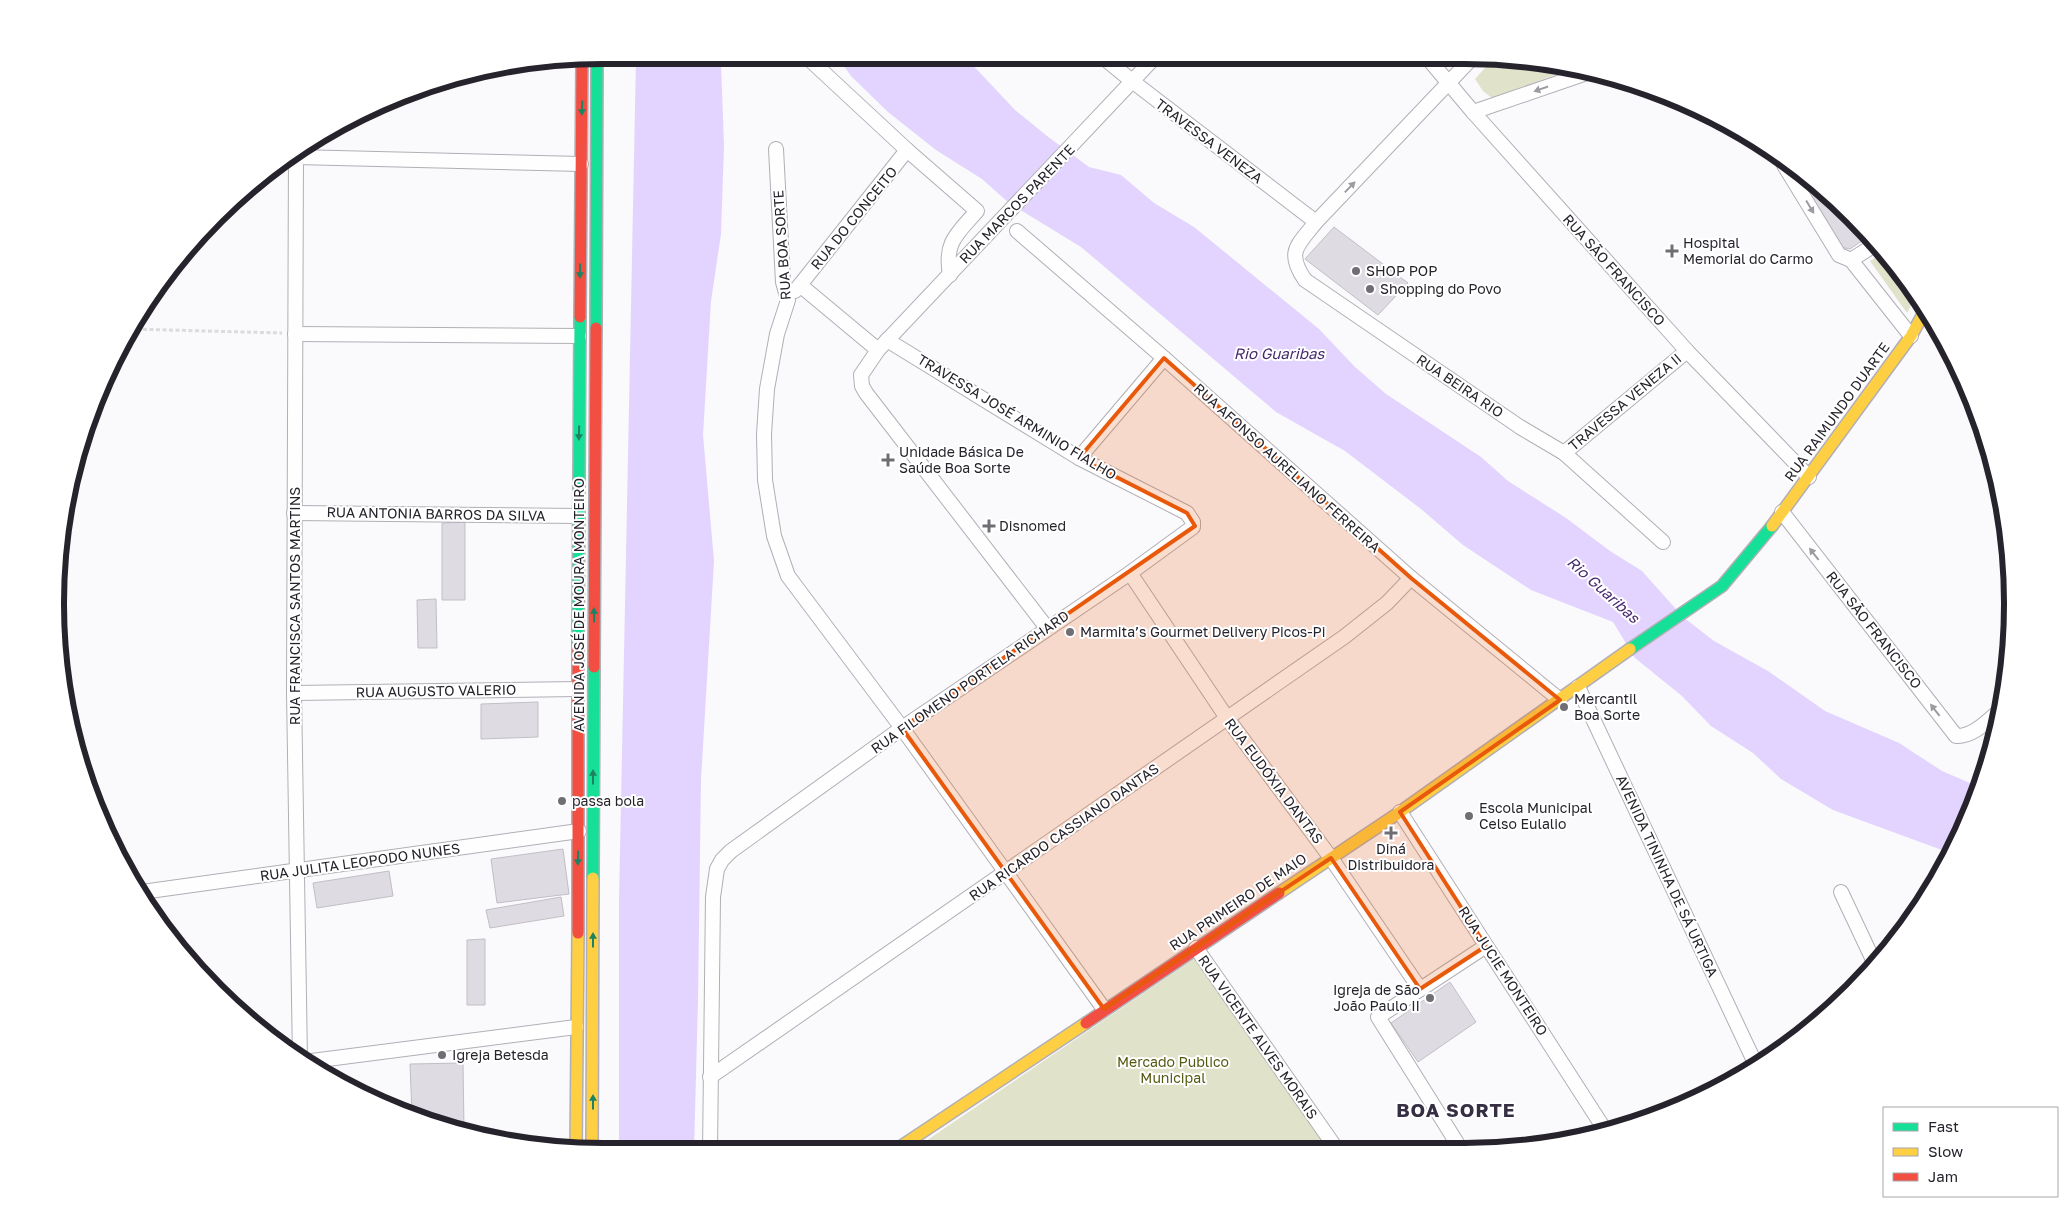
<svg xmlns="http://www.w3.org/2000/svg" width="2068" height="1207" viewBox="0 0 2068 1207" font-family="'Golos Text',sans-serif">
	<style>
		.green { fill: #e0e2ca }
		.water { fill: #e2d4fe }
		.building { fill: #dedce2; stroke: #c1bfc6 }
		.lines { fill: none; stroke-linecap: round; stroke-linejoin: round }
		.street-casing { stroke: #b1afb5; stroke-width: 16 }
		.fast-casing { stroke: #b1afb5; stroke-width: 14 }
		.slow-casing { stroke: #b1afb5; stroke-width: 14 }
		.jam-casing { stroke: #b1afb5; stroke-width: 14 }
		.path { stroke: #dbdadc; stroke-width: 3; stroke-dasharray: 4 2.5; stroke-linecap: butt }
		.street { stroke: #fefeff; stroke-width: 14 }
		.fast { stroke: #16e098; stroke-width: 11 }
		.slow { stroke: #ffcf43; stroke-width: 11 }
		.jam { stroke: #f24e42; stroke-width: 11 }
		.oneway { fill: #9d9ba0 }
		.oneway2 { fill: #1e8262 }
		.marked { fill: #e8590c; fill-opacity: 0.2; stroke: #e8590c; stroke-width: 4; stroke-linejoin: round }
		.poi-dot { fill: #706e75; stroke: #fff; stroke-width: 2 }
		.labels { text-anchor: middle; stroke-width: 4; stroke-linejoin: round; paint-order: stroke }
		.street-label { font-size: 14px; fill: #26232c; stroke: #fff }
		.poi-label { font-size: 14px; fill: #26232c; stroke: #fff; text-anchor: start }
		.park-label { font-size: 14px; fill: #555810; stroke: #fff }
		.water-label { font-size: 15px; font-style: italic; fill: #472a6e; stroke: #fff }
		.district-label { font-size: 19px; font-weight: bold; letter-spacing: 1px; fill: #362f43; stroke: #fff }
		.rim { fill: none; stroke: #26232c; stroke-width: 6 }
	</style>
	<rect width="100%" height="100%" fill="#faf9fc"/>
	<!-- green -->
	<g class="green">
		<path d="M1496,56H1501L1568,70L1492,98L1483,91L1475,79Z"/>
		<path d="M1883,253L1917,294L1907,313L1870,261Z"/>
		<path d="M1194,959L1329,1151H911Z"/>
	</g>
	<!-- water -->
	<g class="water">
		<path d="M966,58L1015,110L1047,136L1089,167L1121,175L1154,203L1194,227L1319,329L1355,367L1386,394L1481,457L1508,481L1566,518L1610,551L1642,571L1683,617L1714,641L1768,671L1825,711L1899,743L1942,771L1979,787L1971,813L1950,853L1833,810L1781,779L1753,753L1711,726L1682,696L1635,658L1613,622L1531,590L1463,545L1421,509L1345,451L1276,412L1081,247L1009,203L982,179L936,150L888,112L851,76L839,59Z"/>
		<path d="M636,59H721V64L724,146L721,234L711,301L703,435L714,561L701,780L698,999L694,1151H619V902Z"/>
	</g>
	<!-- building -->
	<g class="building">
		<path d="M1789,164L1852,215L1869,236L1850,249L1840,247Z"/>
		<path d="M1334,227L1408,283L1378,315L1305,259Z"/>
		<path d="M465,522V600H442V523Z"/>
		<path d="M436,599L437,648H418L417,600Z"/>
		<path d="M538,702V737L481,739V704Z"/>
		<path d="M563,849L569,894L497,903L491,859Z"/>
		<path d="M389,871L393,896L317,908L313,883Z"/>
		<path d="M561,897L564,916L490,928L486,910Z"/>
		<path d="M485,939V1005H467V940Z"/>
		<path d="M1450,982L1476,1022L1418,1062L1391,1023Z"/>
		<path d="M463,1063L464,1130L427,1123L412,1115L410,1064Z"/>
	</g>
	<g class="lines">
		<!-- street casing -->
		<g class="street-casing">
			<g id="street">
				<path d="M1426,56L1473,112L1687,351L1809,477"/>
				<path d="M1474,56L1316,222C1297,246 1286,252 1305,280L1520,427L1564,453L1663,542"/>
				<path d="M1104,58L1132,81L1316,222"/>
				<path d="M809,59L907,150L977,211C957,234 944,242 950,275"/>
				<path d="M1473,112L1587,73"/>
				<path d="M776,149L783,282L788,300L777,334L767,389L764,434L765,480L774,536L788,576L902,728L1104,1009"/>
				<path d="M296,152L294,693L300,1060"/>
				<path d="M296,157L581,164"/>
				<path d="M1784,165L1839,255L1851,260L1911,336"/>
				<path d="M1017,231L1164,358L1411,578L1560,700"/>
				<path d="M1851,260L1876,244"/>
				<path d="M800,285L907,150"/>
				<path d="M795,291L800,285L878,350"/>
				<path d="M295,334L579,336"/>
				<path d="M1564,453L1687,351"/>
				<path d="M1079,458L1164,358"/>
				<path d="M1782,512L1956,736C1974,737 1989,719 2003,708"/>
				<path d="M294,513L578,516"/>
				<path d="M1130,573L1227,718L1331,858L1420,989"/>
				<path d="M1047,628L866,393L862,386L861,375L878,350L1155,57"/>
				<path d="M1578,687L1756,1065"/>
				<path d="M294,693L578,689"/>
				<path d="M1400,812L1605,1130"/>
				<path d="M142,892L579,831"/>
				<path d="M1841,892L1875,964"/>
				<path d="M1196,948L1338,1151"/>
				<path d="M304,1062L576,1027"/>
				<path d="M710,1077L1344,637L1387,603L1411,578"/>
				<path d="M710,1151L713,897L717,869L722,860L731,851L902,728L1130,573L1193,527V522L1187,513L1079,458L887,340"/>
				<path d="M1462,1151L1378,1017L1486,946"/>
			</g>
		</g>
		<!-- fast casing -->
		<g class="fast-casing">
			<g id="fast">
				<path d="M596,328L597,59"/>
				<path d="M578,644L580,317"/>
				<path d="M1630,649L1722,586L1772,526"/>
				<path d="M593,878L594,667"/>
			</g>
		</g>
		<!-- slow casing -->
		<g class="slow-casing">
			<g id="slow">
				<path d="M1772,526L1911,336L1926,309"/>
				<path d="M1279,893L1400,812L1630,649"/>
				<path d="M576,1151L578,933"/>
				<path d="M592,1151L593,878"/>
				<path d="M894,1151L1086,1023"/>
			</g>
		</g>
		<!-- jam casing -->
		<g class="jam-casing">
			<g id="jam">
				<path d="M580,317L582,60"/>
				<path d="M594,667L596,328"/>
				<path d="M578,933V644"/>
				<path d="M1086,1023L1279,893"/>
			</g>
		</g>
		<!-- path -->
		<path class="path" d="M130,329L282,333"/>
		<!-- street -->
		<use href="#street" class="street"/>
		<!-- fast -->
		<use href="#fast" class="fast"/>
		<!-- slow -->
		<use href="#slow" class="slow"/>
		<!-- jam -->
		<use href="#jam" class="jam"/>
	</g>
	<!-- one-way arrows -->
	<defs><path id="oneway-solid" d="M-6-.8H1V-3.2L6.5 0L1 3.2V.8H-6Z" transform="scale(1.25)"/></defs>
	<g class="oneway">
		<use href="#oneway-solid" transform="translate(1541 89) rotate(161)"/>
		<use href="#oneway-solid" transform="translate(1350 187) rotate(-46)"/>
		<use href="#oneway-solid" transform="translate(1810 207) rotate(59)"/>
		<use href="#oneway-solid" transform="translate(1814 554) rotate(-128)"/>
		<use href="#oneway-solid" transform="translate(1935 710) rotate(-128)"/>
	</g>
	<g class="oneway2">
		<use href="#oneway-solid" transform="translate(582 108) rotate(91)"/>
		<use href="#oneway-solid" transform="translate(580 271) rotate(91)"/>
		<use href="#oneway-solid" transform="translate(579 433) rotate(91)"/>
		<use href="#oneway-solid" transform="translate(594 615) rotate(-90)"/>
		<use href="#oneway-solid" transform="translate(593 777) rotate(-90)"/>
		<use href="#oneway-solid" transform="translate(578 858) rotate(91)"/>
		<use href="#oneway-solid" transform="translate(593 940) rotate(-90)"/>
		<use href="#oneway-solid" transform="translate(593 1102) rotate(-90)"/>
	</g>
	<!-- marked area -->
	<path class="marked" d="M1164,358L1411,578L1560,700L1400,812L1486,946L1420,989L1331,858L1104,1009L902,728L1195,526L1187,513L1079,458Z"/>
	<!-- markers -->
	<g class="poi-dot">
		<path d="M1669.5 243.5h5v5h5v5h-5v5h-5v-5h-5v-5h5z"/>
		<circle cx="1356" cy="271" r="5"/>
		<circle cx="1370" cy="289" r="5"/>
		<path d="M885.5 452.5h5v5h5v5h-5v5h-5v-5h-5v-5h5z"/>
		<path d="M986.5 518.5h5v5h5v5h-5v5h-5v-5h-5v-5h5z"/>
		<circle cx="1070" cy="632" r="5"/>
		<circle cx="1564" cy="707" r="5"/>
		<circle cx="562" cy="801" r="5"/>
		<circle cx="1469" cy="816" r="5"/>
		<path d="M1388.5 825.5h5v5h5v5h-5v5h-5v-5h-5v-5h5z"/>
		<circle cx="1430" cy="998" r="5"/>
		<circle cx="442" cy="1055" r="5"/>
	</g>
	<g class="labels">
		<!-- street labels -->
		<g class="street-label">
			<text transform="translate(1209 141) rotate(37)" y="5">TRAVESSA VENEZA</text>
			<text transform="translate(1017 204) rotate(-46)" y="5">RUA MARCOS PARENTE</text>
			<text transform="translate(854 218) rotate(-51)" y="5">RUA DO CONCEITO</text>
			<text transform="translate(782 245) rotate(-94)" y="5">RUA BOA SORTE</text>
			<text transform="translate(1614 270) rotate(48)" y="5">RUA SÃO FRANCISCO</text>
			<text transform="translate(1460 386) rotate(34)" y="5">RUA BEIRA RIO</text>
			<text transform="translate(1625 402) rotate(-40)" y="5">TRAVESSA VENEZA II</text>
			<text transform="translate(1837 412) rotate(-54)" y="5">RUA RAIMUNDO DUARTE</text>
			<text transform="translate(1017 417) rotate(31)" y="5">TRAVESSA JOSÉ ARMINIO FIALHO</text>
			<text transform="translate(1287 468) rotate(42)" y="5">RUA AFONSO AURELIANO FERREIRA</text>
			<text transform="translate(436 514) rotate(1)" y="5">RUA ANTONIA BARROS DA SILVA</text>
			<text transform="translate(579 605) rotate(-90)" y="5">AVENIDA JOSÉ DE MOURA MONTEIRO</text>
			<text transform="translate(295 606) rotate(-90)" y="5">RUA FRANCISCA SANTOS MARTINS</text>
			<text transform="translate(1874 630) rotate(52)" y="5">RUA SÃO FRANCISCO</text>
			<text transform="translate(970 682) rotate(-35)" y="5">RUA FILOMENO PORTELA RICHARD</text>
			<text transform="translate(436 691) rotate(-1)" y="5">RUA AUGUSTO VALERIO</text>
			<text transform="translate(1274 781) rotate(53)" y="5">RUA EUDÓXIA DANTAS</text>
			<text transform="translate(1064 832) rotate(-35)" y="5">RUA RICARDO CASSIANO DANTAS</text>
			<text transform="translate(360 862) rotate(-8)" y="5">RUA JULITA LEOPODO NUNES</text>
			<text transform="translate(1667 876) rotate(65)" y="5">AVENIDA TININHA DE SÁ URTIGA</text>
			<text transform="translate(1238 902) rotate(-34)" y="5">RUA PRIMEIRO DE MAIO</text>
			<text transform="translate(1503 971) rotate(57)" y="5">RUA JUCIE MONTEIRO</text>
			<text transform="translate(1258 1037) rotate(55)" y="5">RUA VICENTE ALVES MORAIS</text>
		</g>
		<!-- poi labels -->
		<g class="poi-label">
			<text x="1683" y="248">Hospital<tspan x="1683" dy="16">Memorial do Carmo</tspan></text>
			<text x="1366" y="276">SHOP POP</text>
			<text x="1380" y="294">Shopping do Povo</text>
			<text x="899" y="457">Unidade Básica De<tspan x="899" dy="16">Saúde Boa Sorte</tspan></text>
			<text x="999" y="531">Disnomed</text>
			<text x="1080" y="637">Marmita’s Gourmet Delivery Picos-Pi</text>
			<text x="1574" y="704">Mercantil<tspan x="1574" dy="16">Boa Sorte</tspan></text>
			<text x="572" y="806">passa bola</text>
			<text x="1479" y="813">Escola Municipal<tspan x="1479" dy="16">Celso Eulalio</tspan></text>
			<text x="1391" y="854" text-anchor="middle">Diná<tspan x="1391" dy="16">Distribuidora</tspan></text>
			<text x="1420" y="995" text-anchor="end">Igreja de São<tspan x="1420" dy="16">João Paulo II</tspan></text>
			<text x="452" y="1060">Igreja Betesda</text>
		</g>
		<!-- park labels -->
		<g class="park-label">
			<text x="1173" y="1067">Mercado Publico<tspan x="1173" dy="16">Municipal</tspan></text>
		</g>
		<!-- water labels -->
		<g class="water-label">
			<text x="1279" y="359">Rio Guaribas</text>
			<text transform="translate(1603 590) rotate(42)" y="5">Rio Guaribas</text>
		</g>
		<!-- district labels -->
		<g class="district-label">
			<text x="1456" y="1117">BOA SORTE</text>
		</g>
	</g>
	<!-- crop -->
	<path d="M0 0H2068V1207H0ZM603 64H1465A539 539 0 0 1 2004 603V604A539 539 0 0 1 1465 1143H603A539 539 0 0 1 64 604V603A539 539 0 0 1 603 64Z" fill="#fff" fill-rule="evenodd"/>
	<path class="rim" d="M603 64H1465A539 539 0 0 1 2004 603V604A539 539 0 0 1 1465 1143H603A539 539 0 0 1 64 604V603A539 539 0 0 1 603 64Z"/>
	<!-- legend -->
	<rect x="1883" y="1107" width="175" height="90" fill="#ffffff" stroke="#a8a7ab"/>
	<rect x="1893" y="1123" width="25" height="8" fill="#16e098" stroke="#a8a7ab"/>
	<text x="1928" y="1132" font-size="15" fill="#26232c">Fast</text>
	<rect x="1893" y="1148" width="25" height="8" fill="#ffcf43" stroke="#a8a7ab"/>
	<text x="1928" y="1157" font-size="15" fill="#26232c">Slow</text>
	<rect x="1893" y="1173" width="25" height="8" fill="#f24e42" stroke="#a8a7ab"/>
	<text x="1928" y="1182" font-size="15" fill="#26232c">Jam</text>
</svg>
